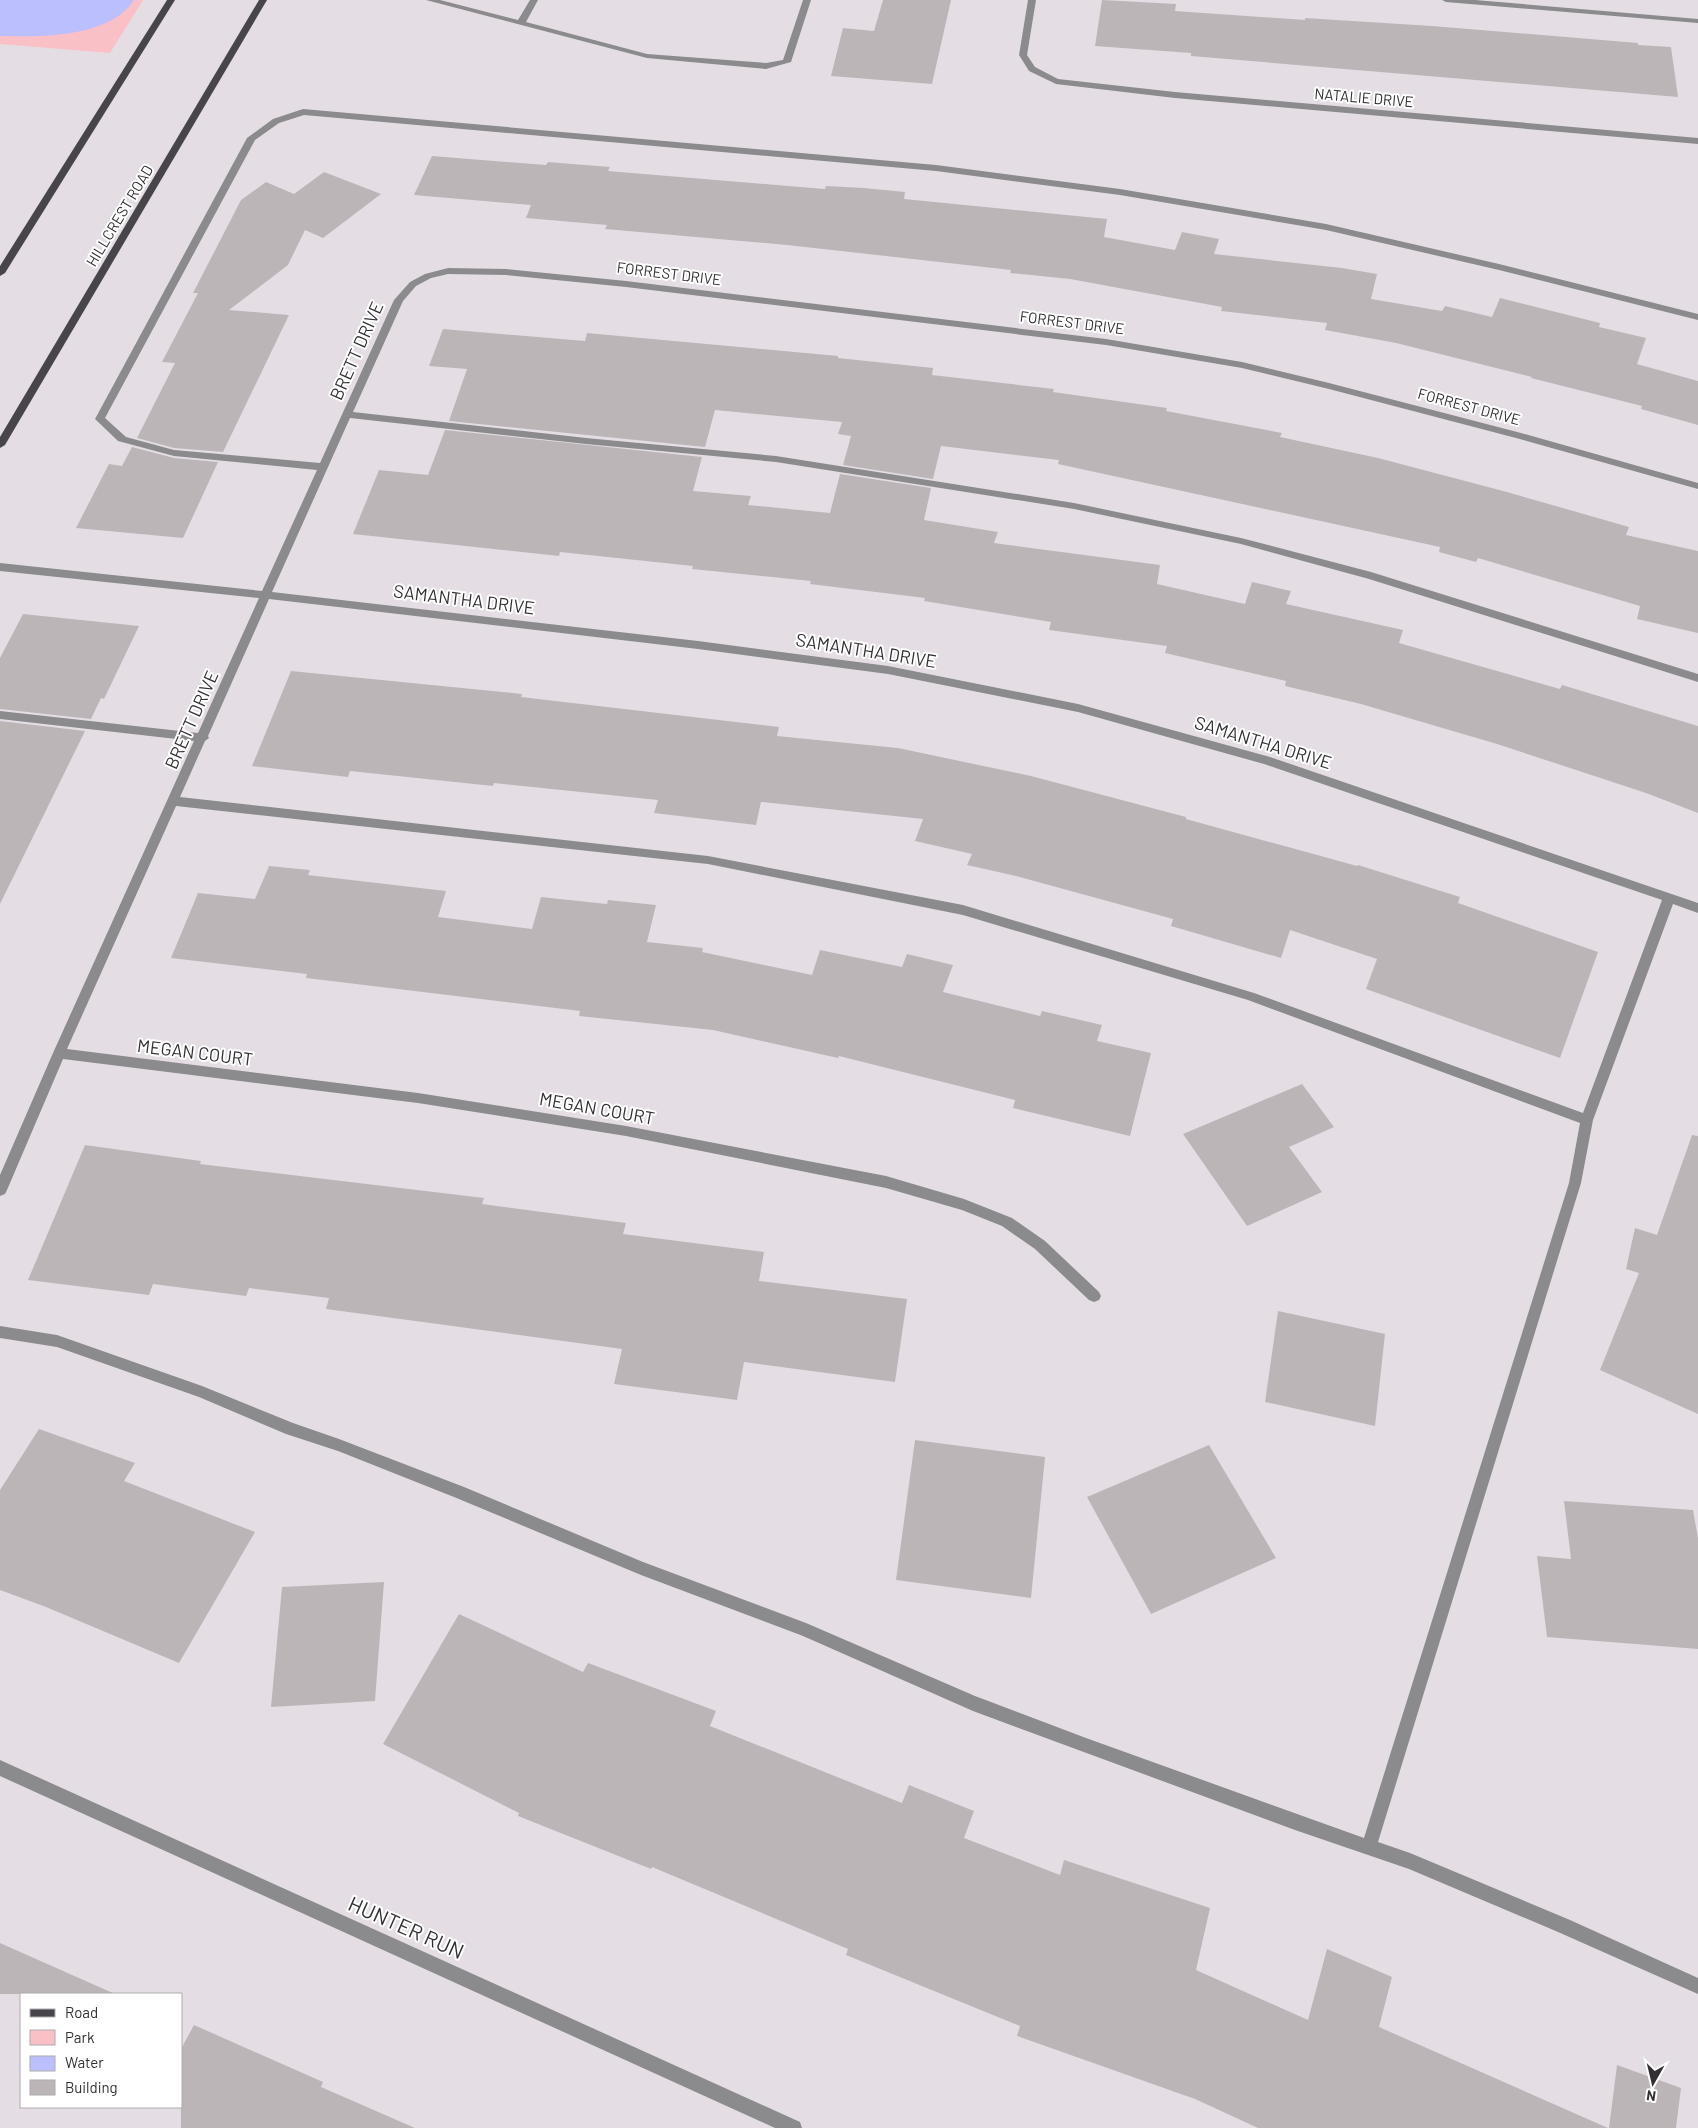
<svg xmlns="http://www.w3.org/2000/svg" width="1698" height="2128" viewBox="0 0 1698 2128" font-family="Barlow,sans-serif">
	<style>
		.green { fill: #f9c0c5 }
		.water { fill: #bbbffd }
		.building { fill: #bcb5b8 }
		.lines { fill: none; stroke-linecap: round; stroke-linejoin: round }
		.minor { fill: #8b8a8d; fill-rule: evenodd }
		.major { fill: #47454a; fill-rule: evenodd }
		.labels { text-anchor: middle; stroke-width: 4; stroke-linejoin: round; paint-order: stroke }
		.far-street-label { font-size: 15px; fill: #323032; stroke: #fff }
		.street-label { font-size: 18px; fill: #323032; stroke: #fff }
		.near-street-label { font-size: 21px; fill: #323032; stroke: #fff }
	</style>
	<rect width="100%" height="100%" fill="#e4dee4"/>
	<!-- green -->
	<path class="green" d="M0,0H143L110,53L0,44Z"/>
	<!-- water -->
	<path class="water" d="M0,0H134C109,38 41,37 0,36Z"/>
	<!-- building -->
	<g class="building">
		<path d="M883,0H951L932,84L831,76L843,28L874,31Z"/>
		<path d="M1102,0L1176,4L1175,11L1305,20V18L1432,26L1638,43V45L1671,47L1678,97L1191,56V53L1095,46Z"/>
		<path d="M432,156L546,165L548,162L610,167L608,171L825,189L826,186L864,188L905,192L904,199L1107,219L1104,237L1175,250L1182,232L1219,239L1214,254L1342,268L1377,274L1371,299L1442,311L1445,306L1492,317L1500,298L1600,323L1599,327L1646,338L1637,364L1698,381V425L1641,409L1642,406L1531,378L1532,377L1396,343L1325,330L1327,323L1221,311L1222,307L1070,279L1010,273L1011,270L787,245L605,229L607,225L526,218L531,205L414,195Z"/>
		<path d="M324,172L381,194L323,238L305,230L288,265L229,310L289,315L223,452L174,448L137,438L175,363L162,362L198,293H193L241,200L266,182L294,194Z"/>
		<path d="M443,329L585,341L587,333L838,356V358L933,368L932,375L1054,389L1053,392L1167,408L1166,411L1282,433L1280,437L1378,458L1507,492L1629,527L1626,535L1698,551V633L1637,619L1640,606L1478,558L1476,562L1439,552L1440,547L1058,464L1059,460L941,446L933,479L843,465L851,436L838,434L842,422L715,410L705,447L449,421L467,369L429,366Z"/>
		<path d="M445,430L702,457L693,491L751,496L748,505L830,513L840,474L931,488L924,520L998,532L994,543L1160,565L1157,584L1245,604L1252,582L1291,591L1286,604L1403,630L1399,643L1560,689L1562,685L1698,726V813L1646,793L1497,744L1361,704L1285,686L1286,681L1165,653L1167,646L1049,630L1051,622L924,601L925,598L810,584L811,581L692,569L693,566L560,552L559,556L353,534L379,470L428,475Z"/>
		<path d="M132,447L174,458L218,462L183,538L76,528L109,464L122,466Z"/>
		<path d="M23,614L139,626L104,699L101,698L91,719L0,709V658Z"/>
		<path d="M291,671L522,694L521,697L779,727L777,736L898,748L1031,776L1186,817V819L1357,866L1358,865L1460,897L1458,903L1598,952L1560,1058L1366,989L1377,959L1290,930L1281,958L1171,926L1173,919L1016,876L967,865L972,854L915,841L923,819L761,802L756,825L654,813L658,800L494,783L493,786L350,771L348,777L252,766Z"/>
		<path d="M0,721L85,731L0,904Z"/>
		<path d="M269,866L310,870L308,875L446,891L438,917L532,929L541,897L607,904L608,900L656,905L647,942L703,948L702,952L812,975L820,950L902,967L907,954L953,965L943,992L1040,1016L1042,1011L1102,1025L1097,1041L1151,1053L1130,1136L1013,1108L1015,1100L839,1056L838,1058L713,1030L579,1016L580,1011L306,978L307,974L171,958L198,893L255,899Z"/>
		<path d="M1302,1084L1334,1127L1289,1147L1322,1192L1247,1226L1183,1134Z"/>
		<path d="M1692,1135L1698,1136V1414L1600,1370L1639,1273L1626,1269L1635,1228L1657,1235Z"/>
		<path d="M85,1145L201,1161L200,1164L484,1198L482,1204L626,1223L623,1234L764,1252L759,1281L907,1299L895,1382L744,1362L737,1400L614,1384L622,1349L326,1309L329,1298L249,1288L246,1296L153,1284L149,1295L28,1280Z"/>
		<path d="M1278,1311L1385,1334L1375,1426L1265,1402Z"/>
		<path d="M39,1429L135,1463L124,1481L255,1532L179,1663L46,1607L0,1590V1490Z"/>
		<path d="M915,1440L1045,1457L1031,1598L896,1580Z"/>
		<path d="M1209,1445L1276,1558L1151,1614L1087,1497Z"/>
		<path d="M1564,1501L1693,1510L1698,1538V1649L1547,1637L1537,1556L1571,1559Z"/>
		<path d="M384,1582L375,1701L271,1707L282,1587Z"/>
		<path d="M459,1614L583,1672L588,1663L716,1711L710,1726L902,1803L909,1785L974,1811L964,1838L1060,1875L1064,1860L1210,1908L1196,1970L1308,2020L1327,1949L1392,1977L1379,2027L1608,2128H1258L1195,2099L1017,2036L1020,2026L846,1955L848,1949L652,1867L651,1869L518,1816L519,1813L383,1744Z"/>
		<path d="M0,1943L115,1994H0Z"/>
		<path d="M194,2025L323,2082L321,2087L415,2128H181V2049Z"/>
		<path d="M1617,2065L1681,2088L1676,2128H1609Z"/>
	</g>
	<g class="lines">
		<!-- minor -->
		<g class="minor">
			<path d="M426,0H440L518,20L530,0H538L526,22L647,54L766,63L783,60L803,0H811L791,62L766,69L647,58Z"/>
			<path d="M1028,0H1036L1027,55L1035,67L1058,79L1175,92L1698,138V144L1175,98L1056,84L1029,71L1019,55Z"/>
			<path d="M1442,0H1475L1698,19V23L1446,2Z"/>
			<path d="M303,109L936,165L1120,189L1326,224L1499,264L1698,314V320L1499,270L1326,230L1120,195L936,171L304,115L279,123L255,140L105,418L126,437L174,450L320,463L394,300L410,282L425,274L448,268L506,269L626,281L1106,339L1242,362L1329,383L1521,433L1698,483V489L1516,438L1329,389L1242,368L1106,345L626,287L506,275L448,274L431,278L416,286L403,301L353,412L586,438L776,456L1074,503L1241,538L1371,572L1698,674V682L1369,579L1241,544L1074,509L776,462L586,444L350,418L272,592L698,641L888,666L1078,704L1270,757L1698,903V913L1673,904L1593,1120L1581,1183L1378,1842L1410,1853L1570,1920L1698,1978V1994L1558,1932L1409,1869L1295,1830L973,1711L803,1636L641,1575L454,1497L338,1451L286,1434L199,1397L57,1347L0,1338V1326L57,1335L202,1386L293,1423L339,1439L464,1487L643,1562L806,1623L975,1696L1086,1738L1364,1838L1569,1183L1580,1123L1248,1000L963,915L708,864L176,806L67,1049L418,1093L626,1126L886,1176L964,1199L1012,1218L1045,1241L1099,1292L1101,1296L1099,1300L1094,1302L1089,1300L1035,1249L1002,1226L962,1210L886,1188L626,1136L418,1103L63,1059L7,1190L5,1194L0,1196V1175L53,1053L194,741L0,719V711L198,733L259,598L0,571V563L262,591L317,470L174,456L118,441L95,419L247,138L273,119ZM269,599L698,649L888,674L1078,712L1264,764L1662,900L1583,1113L1254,993L963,905L708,856L180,797L205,741L209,738L208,736Z"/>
			<path d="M0,1760L800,2122L802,2128H775L0,1776Z"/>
		</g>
		<!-- major -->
		<g class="major">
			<path d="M167,0H175L5,273L0,276V266Z"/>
			<path d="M259,0H267L5,445L0,448V437Z"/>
		</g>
	</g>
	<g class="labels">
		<!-- far-street labels -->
		<g class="far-street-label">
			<text transform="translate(1364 98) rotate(5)" y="5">NATALIE DRIVE</text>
			<text transform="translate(120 216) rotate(-59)" y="5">HILLCREST ROAD</text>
			<text transform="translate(669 274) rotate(7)" y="5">FORREST DRIVE</text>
			<text transform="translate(1072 323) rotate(7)" y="5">FORREST DRIVE</text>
			<text transform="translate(1469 407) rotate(15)" y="5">FORREST DRIVE</text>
		</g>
		<!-- street labels -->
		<g class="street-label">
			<text transform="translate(357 351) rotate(-66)" y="6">BRETT DRIVE</text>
			<text transform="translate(464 600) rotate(7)" y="6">SAMANTHA DRIVE</text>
			<text transform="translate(866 651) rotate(9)" y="6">SAMANTHA DRIVE</text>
			<text transform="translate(192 720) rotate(-66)" y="6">BRETT DRIVE</text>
			<text transform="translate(1263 743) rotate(17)" y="6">SAMANTHA DRIVE</text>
			<text transform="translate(195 1053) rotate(7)" y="6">MEGAN COURT</text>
			<text transform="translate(597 1109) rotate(10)" y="6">MEGAN COURT</text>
		</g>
		<!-- near-street labels -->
		<g class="near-street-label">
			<text transform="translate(406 1928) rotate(24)" y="7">HUNTER RUN</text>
		</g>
	</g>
	<!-- legend -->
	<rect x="20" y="1993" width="162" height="115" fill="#ffffff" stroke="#adacad"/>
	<rect x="30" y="2009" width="25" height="8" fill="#47454a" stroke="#adacad"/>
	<text x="65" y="2018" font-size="15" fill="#323032">Road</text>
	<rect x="30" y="2030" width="25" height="15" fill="#f9c0c5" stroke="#adacad"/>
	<text x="65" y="2043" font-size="15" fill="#323032">Park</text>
	<rect x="30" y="2056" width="25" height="15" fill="#bbbffd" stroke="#adacad"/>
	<text x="65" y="2068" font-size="15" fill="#323032">Water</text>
	<rect x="30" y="2080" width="25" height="15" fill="#bcb5b8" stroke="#adacad"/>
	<text x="65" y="2093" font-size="15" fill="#323032">Building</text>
	<!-- north arrow -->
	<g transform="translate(1653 2083) rotate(188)" stroke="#ffffff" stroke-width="4" paint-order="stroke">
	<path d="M0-4L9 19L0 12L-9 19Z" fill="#323032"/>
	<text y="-8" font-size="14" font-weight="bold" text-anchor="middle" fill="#323032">N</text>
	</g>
</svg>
